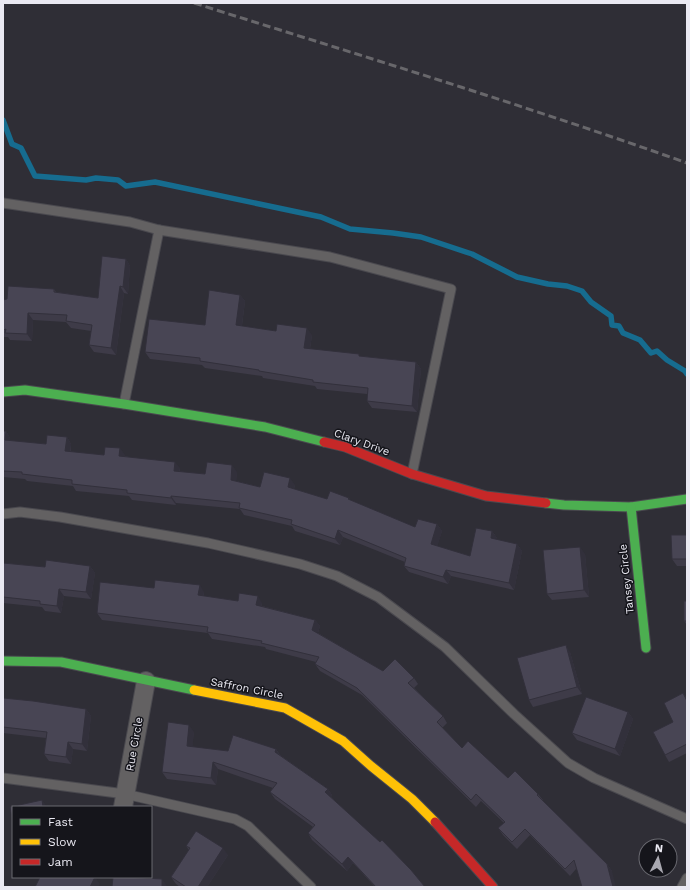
<svg xmlns="http://www.w3.org/2000/svg" width="690" height="890" viewBox="0 0 690 890" font-family="'Work Sans',sans-serif">
	<style>
		.lines { fill: none; stroke-linecap: round; stroke-linejoin: round }
		.stream { stroke: #166c8f; stroke-width: 5.5 }
		.lane-casing { stroke: #4a494f; stroke-width: 11 }
		.street-casing { stroke: #4a494f; stroke-width: 20 }
		.fast-casing { stroke: #4a494f; stroke-width: 11 }
		.slow-casing { stroke: #4a494f; stroke-width: 11 }
		.jam-casing { stroke: #4a494f; stroke-width: 11 }
		.lane { stroke: #636162; stroke-width: 9 }
		.street { stroke: #636162; stroke-width: 18 }
		.fast { stroke: #4caf50; stroke-width: 9 }
		.slow { stroke: #ffc107; stroke-width: 9 }
		.jam { stroke: #c62828; stroke-width: 9 }
		.rail { stroke: #68676b; stroke-width: 3; stroke-dasharray: 8 4; stroke-linecap: butt }
		.wall { fill: #3e3b48 }
		.shaded-wall { fill: #32303b }
		.building { fill: #484554; stroke: #32303b }
		.labels { text-anchor: middle; stroke-width: 3; stroke-linejoin: round; paint-order: stroke }
		.street-label { font-size: 11px; fill: #eae9f2; stroke: #15151b }
	</style>
	<rect width="100%" height="100%" fill="#2f2e36"/>
	<g class="lines">
		<!-- stream -->
		<path class="stream" d="M3,120L12,144L21,148L35,176L86,180L96,178L118,180L126,186L155,182L321,217L350,229L393,233L421,237L472,254L517,277L548,284L567,286L582,291L591,302L611,316L612,325L619,326L623,333L640,340L651,353L657,351L667,360L685,371L687,374"/>
		<!-- lane casing -->
		<g class="lane-casing">
			<g id="lane">
				<path d="M3,203L130,222L159,230L330,257L451,289L412,474"/>
				<path d="M124,404L159,230"/>
				<path d="M3,514L20,512L60,517L208,543L300,564L337,576L378,597L445,647L514,714L568,763L594,778L687,819"/>
				<path d="M3,778L125,794L235,819L248,826L311,887"/>
				<path d="M682,887L687,878"/>
			</g>
		</g>
		<!-- street casing -->
		<g class="street-casing">
			<path id="street" d="M123,807L146,681"/>
		</g>
		<!-- fast casing -->
		<g class="fast-casing">
			<g id="fast">
				<path d="M3,392L25,390L124,404L265,427L324,442"/>
				<path d="M546,503L564,505L631,507L687,499"/>
				<path d="M631,507L646,648"/>
				<path d="M3,661L61,662L194,690"/>
			</g>
		</g>
		<!-- slow casing -->
		<g class="slow-casing">
			<path id="slow" d="M194,690L285,708L343,741L371,766L412,799L435,822"/>
		</g>
		<!-- jam casing -->
		<g class="jam-casing">
			<g id="jam">
				<path d="M324,442L345,447L412,474L486,496L546,503"/>
				<path d="M435,822L493,887"/>
			</g>
		</g>
		<!-- lane -->
		<use href="#lane" class="lane"/>
		<!-- street -->
		<use href="#street" class="street"/>
		<!-- fast -->
		<use href="#fast" class="fast"/>
		<!-- slow -->
		<use href="#slow" class="slow"/>
		<!-- jam -->
		<use href="#jam" class="jam"/>
		<!-- rail -->
		<path class="rail" d="M194,3C359,55 524,105 687,163"/>
	</g>
	<!-- wall -->
	<g class="wall">
		<path d="M126,259L130,266L128,294L124,293L116,355L94,352L89,345L91,331L71,328L66,322L33,320L32,341L10,340L8,337H3V300L54,289L56,292L98,298Z"/>
		<path d="M240,295L245,301L242,326L276,331L312,335L310,349L360,356L416,362L421,369L417,412L372,408L367,401V394L317,389L315,386L263,378L262,376L205,368L202,365L150,359L145,352L205,325Z"/>
		<path d="M3,431H6L10,438V441L46,444L67,437L71,444V452L104,455H125V456L180,468V472L205,474L237,472L236,481L260,487L295,485L294,489L327,499L349,498L350,500L415,527L437,524L442,531L437,546L470,556L492,531L497,538V540L517,544L522,551L514,590L451,576L448,584L409,572L404,566L405,562L343,537L340,545L295,531L292,526L244,515L240,509L176,503V505L132,500L129,496L76,491L73,486L27,481L25,479L3,477Z"/>
		<path d="M687,535V566H677L672,559Z"/>
		<path d="M585,554L589,597L552,600L547,594Z"/>
		<path d="M3,563L45,567L90,566L95,573L91,599L64,596L61,613L45,611L42,607L3,603Z"/>
		<path d="M154,588L204,592V596L238,601L262,603V606L315,620L320,626L318,633L383,671L414,678L418,684L414,688L443,716L447,723L442,728L462,748L508,778L538,794L543,800V801L607,864L612,871L576,869L570,876L530,835L517,849L503,835L498,828L504,823L481,801L476,807L362,695L320,671L315,664L316,662L266,649L265,647L212,639L208,633L102,620L97,613Z"/>
		<path d="M687,601V625L684,621Z"/>
		<path d="M570,652L582,694L533,707L529,700Z"/>
		<path d="M683,693L687,699V753L669,762L665,755L673,722Z"/>
		<path d="M3,698L86,709L91,716L87,751L73,749L71,764L49,761L44,754L46,738L3,733Z"/>
		<path d="M628,712L633,719L620,756L577,740L572,733Z"/>
		<path d="M194,732L192,747L228,751L276,749L280,755L328,789L332,795L331,797L425,887H375L353,863L347,871L312,840L308,833L313,827L275,799L270,792L273,788L218,769L216,785L167,779L162,772Z"/>
		<path d="M186,846L228,855L207,887H180L176,884L171,877L189,850Z"/>
	</g>
	<!-- shaded-wall -->
	<g class="shaded-wall">
		<path d="M126,259L130,266L128,294L123,287Z"/>
		<path d="M120,286L124,293L116,355L111,348Z"/>
		<path d="M240,295L245,301L241,332L236,325Z"/>
		<path d="M28,313L33,320L32,341L27,334Z"/>
		<path d="M307,328L312,335L309,355L304,348Z"/>
		<path d="M416,362L421,369L417,412L412,406Z"/>
		<path d="M6,431L10,438V447L5,440Z"/>
		<path d="M67,437L71,444L70,458L65,451Z"/>
		<path d="M120,448L125,455L124,463L119,456Z"/>
		<path d="M175,462L180,468L179,478L174,471Z"/>
		<path d="M232,465L237,472L236,487L231,480Z"/>
		<path d="M290,478L295,485L293,493L288,487Z"/>
		<path d="M171,496L176,503V505L171,498Z"/>
		<path d="M437,524L442,531L436,551L431,544Z"/>
		<path d="M338,530L343,537L340,545L335,539Z"/>
		<path d="M492,531L497,538L496,545L491,538Z"/>
		<path d="M517,544L522,551L514,590L509,583Z"/>
		<path d="M580,547L585,554L589,597L584,590Z"/>
		<path d="M90,566L95,573L91,599L86,592Z"/>
		<path d="M446,570L451,576L448,584L443,577Z"/>
		<path d="M200,585L204,592L203,602L198,595Z"/>
		<path d="M59,589L64,596L61,613L57,606Z"/>
		<path d="M258,596L262,603L261,612L256,605Z"/>
		<path d="M315,620L320,626L317,636L312,630Z"/>
		<path d="M566,645L570,652L582,694L577,687Z"/>
		<path d="M86,709L91,716L87,751L82,744Z"/>
		<path d="M628,712L633,719L620,756L615,749Z"/>
		<path d="M189,725L194,732L192,753L187,746Z"/>
		<path d="M68,742L73,749L71,764L66,757Z"/>
		<path d="M276,749L280,756L275,752Z"/>
		<path d="M213,762L218,769L216,785L211,778Z"/>
		<path d="M328,789L332,795L330,799L325,792Z"/>
		<path d="M42,800L47,807H43Z"/>
		<path d="M223,848L228,855L207,887H198Z"/>
		<path d="M348,857L353,863L347,871L342,864Z"/>
		<path d="M607,864L612,871L616,887H613Z"/>
		<path d="M95,877L100,884L98,887H90Z"/>
		<path d="M162,879L167,886V887H162Z"/>
	</g>
	<!-- building -->
	<g class="building">
		<path d="M102,256L126,259L123,287L120,286L111,348L89,345L92,325L66,321L67,315L28,313L27,334L5,333L6,329L3,330V300L7,299L8,286L54,289V292L98,298Z"/>
		<path d="M209,290L240,295L236,325L276,331L277,324L307,328L304,348L359,354V356L416,362L412,406L367,401L368,388L313,382V380L259,371V370L200,361V358L145,352L149,319L205,325Z"/>
		<path d="M3,431H6L5,440L46,444L47,435L67,437L65,451L104,455L105,447L120,448L119,456L175,462L174,471L205,474L207,462L232,465L231,480L260,487L264,472L290,478L288,487L327,499L330,491L349,498L348,499L415,527L418,519L437,524L431,544L470,556L476,528L492,531L491,538L517,544L509,583L446,570L443,577L404,566L406,558L338,530L335,539L291,524L292,520L239,508L240,503L171,496V498L127,493V490L72,484V480L22,474V472L3,471Z"/>
		<path d="M671,535H687V559H672Z"/>
		<path d="M580,547L584,590L547,594L543,550Z"/>
		<path d="M46,560L90,566L86,592L59,589L57,606L40,604V601L3,597V563L45,567Z"/>
		<path d="M155,580L200,585L198,595L238,601L239,593L258,596L256,605L315,620L312,630L383,671L395,659L414,678L408,683L443,716L437,722L462,748L468,741L508,778L515,771L538,794L537,795L607,864L613,887H582L574,860L565,869L525,829L512,842L498,828L505,822L476,794L471,800L357,688L315,664L319,657L261,643L262,641L207,632L208,627L97,613L100,582L154,588Z"/>
		<rect x="684" y="601" width="3" height="20"/>
		<path d="M566,645L577,687L529,700L517,658Z"/>
		<path d="M683,693L687,701V744L665,755L653,732L673,722L664,703Z"/>
		<path d="M586,697L628,712L615,749L572,733Z"/>
		<path d="M3,698L33,701L86,709L82,744L68,742L66,757L44,754L47,732L3,727Z"/>
		<path d="M168,722L189,725L187,746L228,751L233,735L276,749L275,752L328,789L325,792L380,842L382,840L411,870L425,887H376L348,857L342,864L308,833L315,825L270,792L277,783L213,762L211,778L162,772Z"/>
		<path d="M42,800L43,807H13V823L10,807Z"/>
		<path d="M196,831L223,848L198,887H186L171,877L190,848L186,846Z"/>
		<path d="M40,877H95L90,887H35Z"/>
		<path d="M113,877H125L162,879V887H112Z"/>
	</g>
	<g class="labels">
		<!-- street labels -->
		<g class="street-label">
			<text transform="translate(362 442) rotate(20)" y="4">Clary Drive</text>
			<text transform="translate(626 579) rotate(-96)" y="4">Tansey Circle</text>
			<text transform="translate(247 688) rotate(11)" y="4">Saffron Circle</text>
			<text transform="translate(134 744) rotate(-80)" y="4">Rue Circle</text>
		</g>
	</g>
	<!-- border -->
	<rect width="690" height="890" fill="none" stroke="#eae9f2" stroke-width="8"/>
	<!-- legend -->
	<rect x="12" y="806" width="140" height="72" fill="#15151b" stroke="#6a6a71"/>
	<rect x="20" y="819" width="20" height="6" fill="#4caf50" stroke="#6a6a71"/>
	<text x="48" y="826" font-size="12" fill="#eae9f2">Fast</text>
	<rect x="20" y="839" width="20" height="6" fill="#ffc107" stroke="#6a6a71"/>
	<text x="48" y="846" font-size="12" fill="#eae9f2">Slow</text>
	<rect x="20" y="859" width="20" height="6" fill="#c62828" stroke="#6a6a71"/>
	<text x="48" y="866" font-size="12" fill="#eae9f2">Jam</text>
	<!-- north arrow -->
	<g transform="translate(658 858) rotate(6)"><circle r="19" fill="#15151b" stroke="#6a6a71"/>
	<path d="M0-3L7 15L0 10L-7 15Z" fill="#a9a8b0"/>
	<text y="-6" font-size="11" font-weight="bold" text-anchor="middle" fill="#eae9f2">N</text>
	</g>
</svg>
